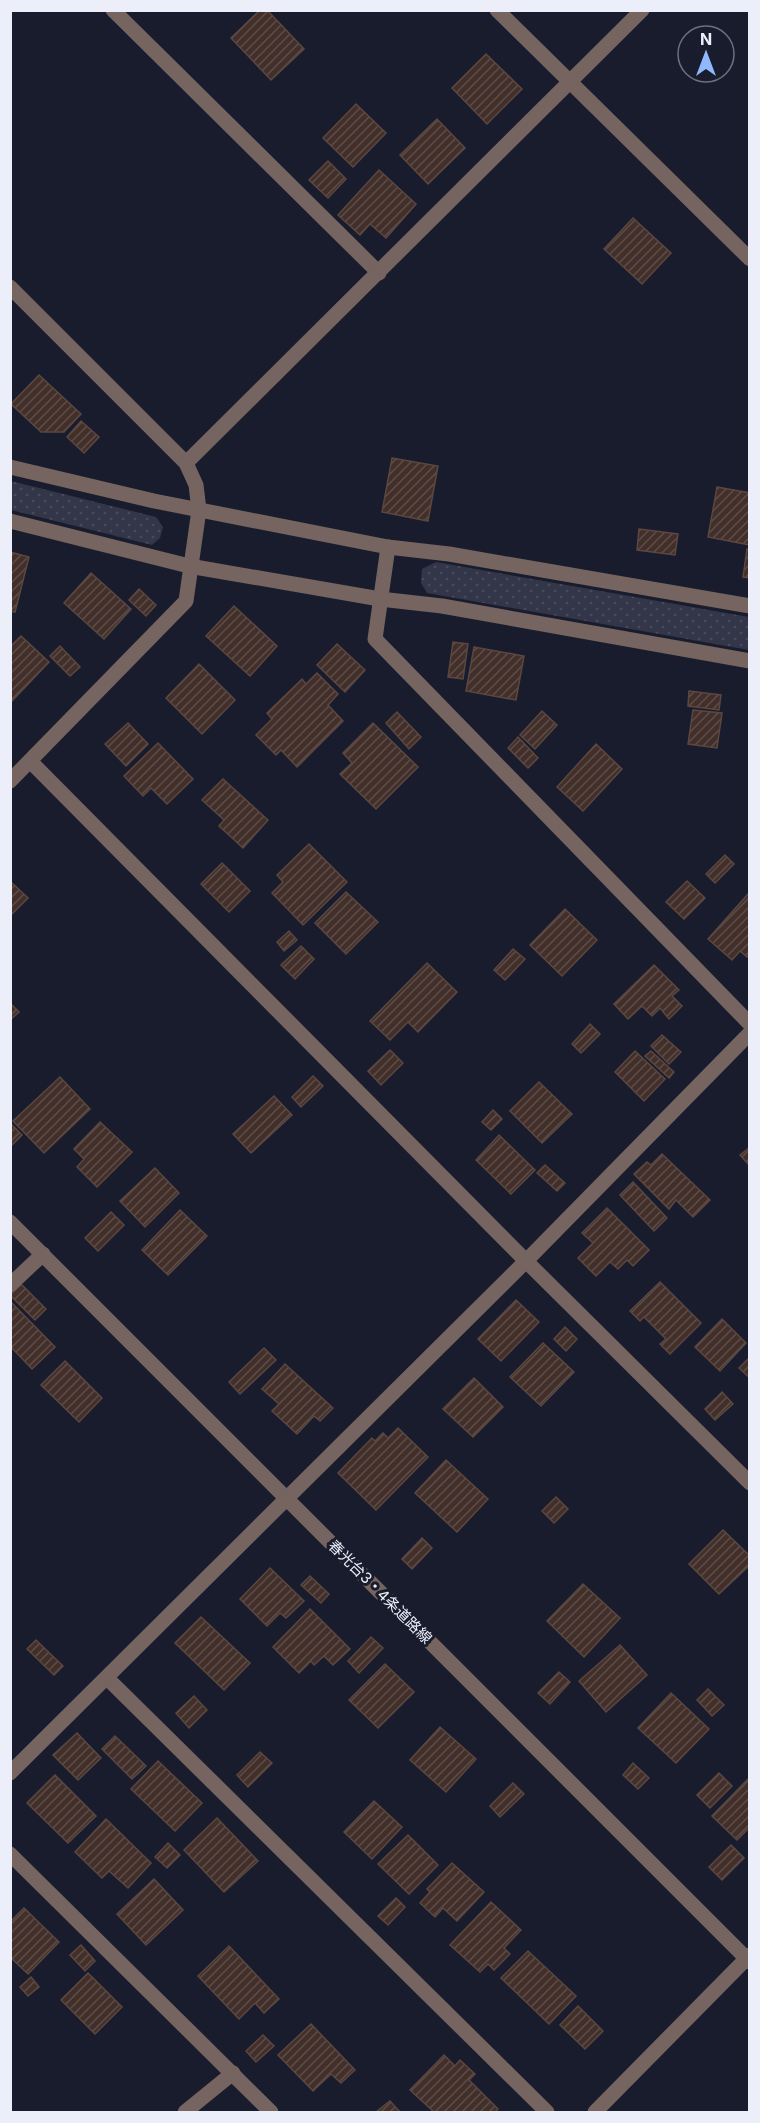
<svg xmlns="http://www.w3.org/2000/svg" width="760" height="2123" viewBox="0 0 760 2123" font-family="Inter,'Noto Sans JP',sans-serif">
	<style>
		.green { fill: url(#green-dots) }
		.building { fill: url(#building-hatch); stroke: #5b4740; stroke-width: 1.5 }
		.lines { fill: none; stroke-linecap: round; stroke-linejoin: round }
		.street { stroke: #756460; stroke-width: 15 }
		.labels { text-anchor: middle; stroke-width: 6; stroke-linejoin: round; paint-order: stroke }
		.street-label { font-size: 15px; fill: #eceffa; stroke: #191c2c }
	</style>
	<defs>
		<pattern id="green-dots" width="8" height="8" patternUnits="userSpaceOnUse" patternTransform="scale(1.5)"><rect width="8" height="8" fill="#323648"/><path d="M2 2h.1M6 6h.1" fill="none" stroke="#464a5a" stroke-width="1.8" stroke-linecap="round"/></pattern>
		<pattern id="building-hatch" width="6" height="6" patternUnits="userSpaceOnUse" patternTransform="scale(1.5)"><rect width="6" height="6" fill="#422f29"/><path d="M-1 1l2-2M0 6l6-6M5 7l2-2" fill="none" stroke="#5d4d49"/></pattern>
	</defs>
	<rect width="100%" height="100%" fill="#191c2c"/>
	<!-- green -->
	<g class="green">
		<path d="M11,481L156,517L163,527L160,538L152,545L11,510Z"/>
		<path d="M436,562L749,617V650L427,593L421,583L422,569Z"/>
	</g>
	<!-- building -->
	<g class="building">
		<path d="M260,10H267L304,49L271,80L231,38Z"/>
		<path d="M486,54L522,89L487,124L452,88Z"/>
		<path d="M356,104L386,133L353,167L323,138Z"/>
		<path d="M437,119L465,148L428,184L400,155Z"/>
		<path d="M328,161L346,179L328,198L309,180Z"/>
		<path d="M379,170L416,204L386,238L370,224L360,235L338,215Z"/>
		<path d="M633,218L671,253L642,284L604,249Z"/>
		<path d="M39,375L81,414L64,432H41L11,404Z"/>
		<path d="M81,421L99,437L84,453L67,437Z"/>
		<path d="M392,458L438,466L428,521L382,512Z"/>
		<path d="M717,487L750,493V545L708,537Z"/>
		<path d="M639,529L678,534L675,555L637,550Z"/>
		<path d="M747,549L750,550V578L743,577Z"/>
		<path d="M10,552L29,557L15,612L10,611Z"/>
		<path d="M91,573L131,609L104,639L64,603Z"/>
		<path d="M139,589L156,605L146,616L129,600Z"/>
		<path d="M234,606L277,646L250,676L206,636Z"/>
		<path d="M21,636L49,662L10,703V647Z"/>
		<path d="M453,642L468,644L463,679L448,677Z"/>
		<path d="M337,644L365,670L345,692L317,665Z"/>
		<path d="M60,646L80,667L70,676L50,656Z"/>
		<path d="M474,647L524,656L516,700L466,691Z"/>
		<path d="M199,664L235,700L202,734L166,698Z"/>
		<path d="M317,673L338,694L328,705L343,721L297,767L281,750L276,755L256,735L272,719L267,713L302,679L306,684Z"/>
		<path d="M689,691L721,695L719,710L688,706Z"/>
		<path d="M693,710L722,713L717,748L688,744Z"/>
		<path d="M542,711L557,725L535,749L520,735Z"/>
		<path d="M397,712L421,737L409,749L386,723Z"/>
		<path d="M128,723L148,744L126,766L105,744Z"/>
		<path d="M373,723L418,767L376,809L340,774L352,763L343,753Z"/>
		<path d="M518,737L538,758L528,768L508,748Z"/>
		<path d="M158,743L193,779L167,804L151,788L143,796L124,776Z"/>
		<path d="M596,744L622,769L583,811L557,787Z"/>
		<path d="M223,779L268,820L243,848L219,826L224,820L202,800Z"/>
		<path d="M309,844L347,882L303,925L272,893L283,882L277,875Z"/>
		<path d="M725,855L734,864L715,883L706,874Z"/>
		<path d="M222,863L250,891L229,912L201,884Z"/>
		<path d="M10,881L28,898L10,916Z"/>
		<path d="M687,881L705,898L684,919L666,902Z"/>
		<path d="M346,892L378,922L346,954L315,923Z"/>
		<path d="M749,893L750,955L747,957L740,951L732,960L708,939Z"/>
		<path d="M565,909L597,940L562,976L530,945Z"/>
		<path d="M289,931L297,940L284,951L277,942Z"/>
		<path d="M301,946L314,959L295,979L281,965Z"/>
		<path d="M513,949L525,959L505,980L494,970Z"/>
		<path d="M427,963L457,992L418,1032L408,1022L390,1040L370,1021Z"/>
		<path d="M654,965L679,990L672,996L682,1006L669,1019L660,1008L652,1016L642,1006L628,1019L614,1004Z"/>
		<path d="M10,1003L19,1012L10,1020Z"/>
		<path d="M590,1024L600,1034L581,1053L572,1044Z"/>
		<path d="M662,1035L681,1052L669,1064L651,1046Z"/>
		<path d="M390,1050L403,1063L381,1085L368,1071Z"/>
		<path d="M635,1051L665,1079L644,1101L615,1072Z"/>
		<path d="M651,1051L674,1072L669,1078L645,1056Z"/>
		<path d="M313,1076L323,1086L301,1107L292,1097Z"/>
		<path d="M60,1077L90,1109L44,1153L13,1121Z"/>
		<path d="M539,1082L572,1114L542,1143L510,1111Z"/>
		<path d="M274,1096L292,1115L251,1153L233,1134Z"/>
		<path d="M493,1110L502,1119L491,1130L482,1122Z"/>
		<path d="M100,1122L132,1152L97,1187L77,1167L84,1159L74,1149Z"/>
		<path d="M11,1124L22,1135L10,1147V1125Z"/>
		<path d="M499,1135L535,1170L511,1194L476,1160Z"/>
		<path d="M750,1147V1166L740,1155Z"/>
		<path d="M662,1154L710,1200L693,1217L676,1200L669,1209L634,1174L647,1162L651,1165Z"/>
		<path d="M545,1165L565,1183L557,1191L537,1173Z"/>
		<path d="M155,1168L179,1193L145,1227L120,1201Z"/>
		<path d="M633,1182L667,1218L654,1231L620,1195Z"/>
		<path d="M607,1208L649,1250L633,1266L627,1260L618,1269L610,1262L596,1276L578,1258L593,1243L582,1233Z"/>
		<path d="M180,1210L207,1236L168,1275L142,1250Z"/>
		<path d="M111,1212L124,1225L98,1251L85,1238Z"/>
		<path d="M660,1282L701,1323L670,1354L660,1344L666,1339L644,1317L640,1321L630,1311Z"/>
		<path d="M21,1284L46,1309L35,1320L10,1295Z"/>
		<path d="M516,1300L539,1322L501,1361L478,1339Z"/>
		<path d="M10,1301L55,1347L32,1369L10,1346Z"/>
		<path d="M722,1319L746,1343L720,1371L695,1347Z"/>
		<path d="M565,1327L577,1339L566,1351L554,1339Z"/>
		<path d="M543,1343L574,1372L541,1406L510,1377Z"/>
		<path d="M264,1348L276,1360L240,1394L229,1382Z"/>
		<path d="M750,1357V1378L739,1368Z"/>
		<path d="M65,1361L102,1398L79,1422L41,1385Z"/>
		<path d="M285,1364L333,1408L320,1421L314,1416L297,1434L272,1411L279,1404L262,1389Z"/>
		<path d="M474,1378L503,1407L473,1437L443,1409Z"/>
		<path d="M722,1392L733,1404L715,1420L705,1409Z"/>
		<path d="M398,1428L428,1457L376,1510L338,1473L372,1438L375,1441L383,1433L388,1438Z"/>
		<path d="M446,1460L488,1499L457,1532L415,1493Z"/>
		<path d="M556,1497L568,1509L554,1523L542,1511Z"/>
		<path d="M723,1530L750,1556V1565L719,1594L689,1564Z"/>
		<path d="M422,1538L432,1548L412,1569L402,1559Z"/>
		<path d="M270,1568L304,1601L286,1618L280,1613L267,1626L240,1599Z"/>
		<path d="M310,1576L329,1594L321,1603L301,1585Z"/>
		<path d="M583,1584L620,1618L584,1657L547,1621Z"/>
		<path d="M310,1609L350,1649L333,1665L324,1656L314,1665L311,1661L299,1673L273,1647Z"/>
		<path d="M201,1617L250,1663L224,1690L175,1643Z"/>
		<path d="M371,1637L383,1648L359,1673L348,1661Z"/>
		<path d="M36,1640L63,1666L54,1675L27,1649Z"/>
		<path d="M620,1645L647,1675L606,1712L579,1681Z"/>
		<path d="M385,1664L414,1692L378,1728L349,1700Z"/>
		<path d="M559,1672L570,1682L550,1704L538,1693Z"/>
		<path d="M708,1689L724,1705L712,1716L697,1700Z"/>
		<path d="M671,1693L709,1729L676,1763L638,1728Z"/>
		<path d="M194,1696L207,1710L189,1728L176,1713Z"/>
		<path d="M440,1727L476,1759L446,1792L410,1760Z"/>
		<path d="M77,1733L101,1758L78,1780L53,1755Z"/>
		<path d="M115,1736L146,1766L132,1779L102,1749Z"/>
		<path d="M260,1752L272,1763L248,1787L237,1775Z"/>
		<path d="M158,1761L202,1803L175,1831L131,1789Z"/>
		<path d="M633,1763L649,1778L638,1789L623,1775Z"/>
		<path d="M719,1773L732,1786L710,1808L697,1795Z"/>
		<path d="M55,1775L96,1816L68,1843L27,1803Z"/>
		<path d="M750,1777V1827L737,1840L712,1816Z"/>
		<path d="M513,1783L524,1794L500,1817L490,1806Z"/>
		<path d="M374,1801L402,1827L372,1859L344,1832Z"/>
		<path d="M217,1818L258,1861L224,1892L184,1850Z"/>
		<path d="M106,1819L151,1863L128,1888L109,1871L102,1878L75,1852Z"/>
		<path d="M408,1835L438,1865L409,1894L378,1864Z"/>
		<path d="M168,1843L180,1855L167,1868L155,1857Z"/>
		<path d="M731,1845L744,1858L722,1880L709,1867Z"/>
		<path d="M452,1863L484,1892L457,1921L443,1908L435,1917L420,1903L430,1892L427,1889Z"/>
		<path d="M154,1879L183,1910L146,1945L117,1914Z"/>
		<path d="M396,1898L405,1907L388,1925L378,1916Z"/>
		<path d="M491,1902L521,1930L504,1948L510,1954L494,1970L488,1964L480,1972L450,1945Z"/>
		<path d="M24,1908L59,1942L28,1974L10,1957V1922Z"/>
		<path d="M81,1945L95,1961L85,1971L70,1955Z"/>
		<path d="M229,1946L279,1999L264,2013L255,2003L239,2019L198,1976Z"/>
		<path d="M528,1951L576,1996L549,2024L501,1978Z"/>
		<path d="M88,1973L122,2007L95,2034L61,2000Z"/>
		<path d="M31,1977L39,1987L28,1996L20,1987Z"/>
		<path d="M578,2006L603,2031L585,2049L560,2025Z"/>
		<path d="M311,2024L355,2070L341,2083L331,2074L313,2091L278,2055Z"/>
		<path d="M263,2035L274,2046L256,2062L246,2051Z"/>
		<path d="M444,2055L455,2066L460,2060L475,2074L469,2080L498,2109L495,2112H434L410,2090Z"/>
		<path d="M390,2101L400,2112H376Z"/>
	</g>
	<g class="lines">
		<!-- street -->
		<g class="street">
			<path d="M113,10L379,273"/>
			<path d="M497,10L750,259"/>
			<path d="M10,287L186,463L196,485L199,510L186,601L10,781"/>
			<path d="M186,463L642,10"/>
			<path d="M10,467L154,501L388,547L449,554L750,606"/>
			<path d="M10,521L189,566L380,599L442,606L750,661"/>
			<path d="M388,547L375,639L750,1024"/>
			<path d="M30,761L526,1261L750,1483"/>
			<path d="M10,1222L750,1962"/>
			<path d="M10,1285L43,1254"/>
			<path d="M107,1678L547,2112"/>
			<path d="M10,1773L526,1261L750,1033"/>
			<path d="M10,1854L271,2112"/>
			<path d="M185,2112L233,2073"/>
			<path d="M595,2112L750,1955"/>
		</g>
	</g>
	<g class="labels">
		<!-- street labels -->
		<g class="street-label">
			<text transform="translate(380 1592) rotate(45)" y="5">春光台3・4条道路線</text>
		</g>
	</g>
	<!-- border -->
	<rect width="760" height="2123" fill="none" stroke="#eceffa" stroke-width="24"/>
	<!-- north arrow -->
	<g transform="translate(706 54)"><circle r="28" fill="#191c2c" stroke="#6d707e" stroke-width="1.5"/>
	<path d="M0-4.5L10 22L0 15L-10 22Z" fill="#8fb8fd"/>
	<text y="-9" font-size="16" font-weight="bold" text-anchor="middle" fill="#eceffa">N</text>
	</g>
</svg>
